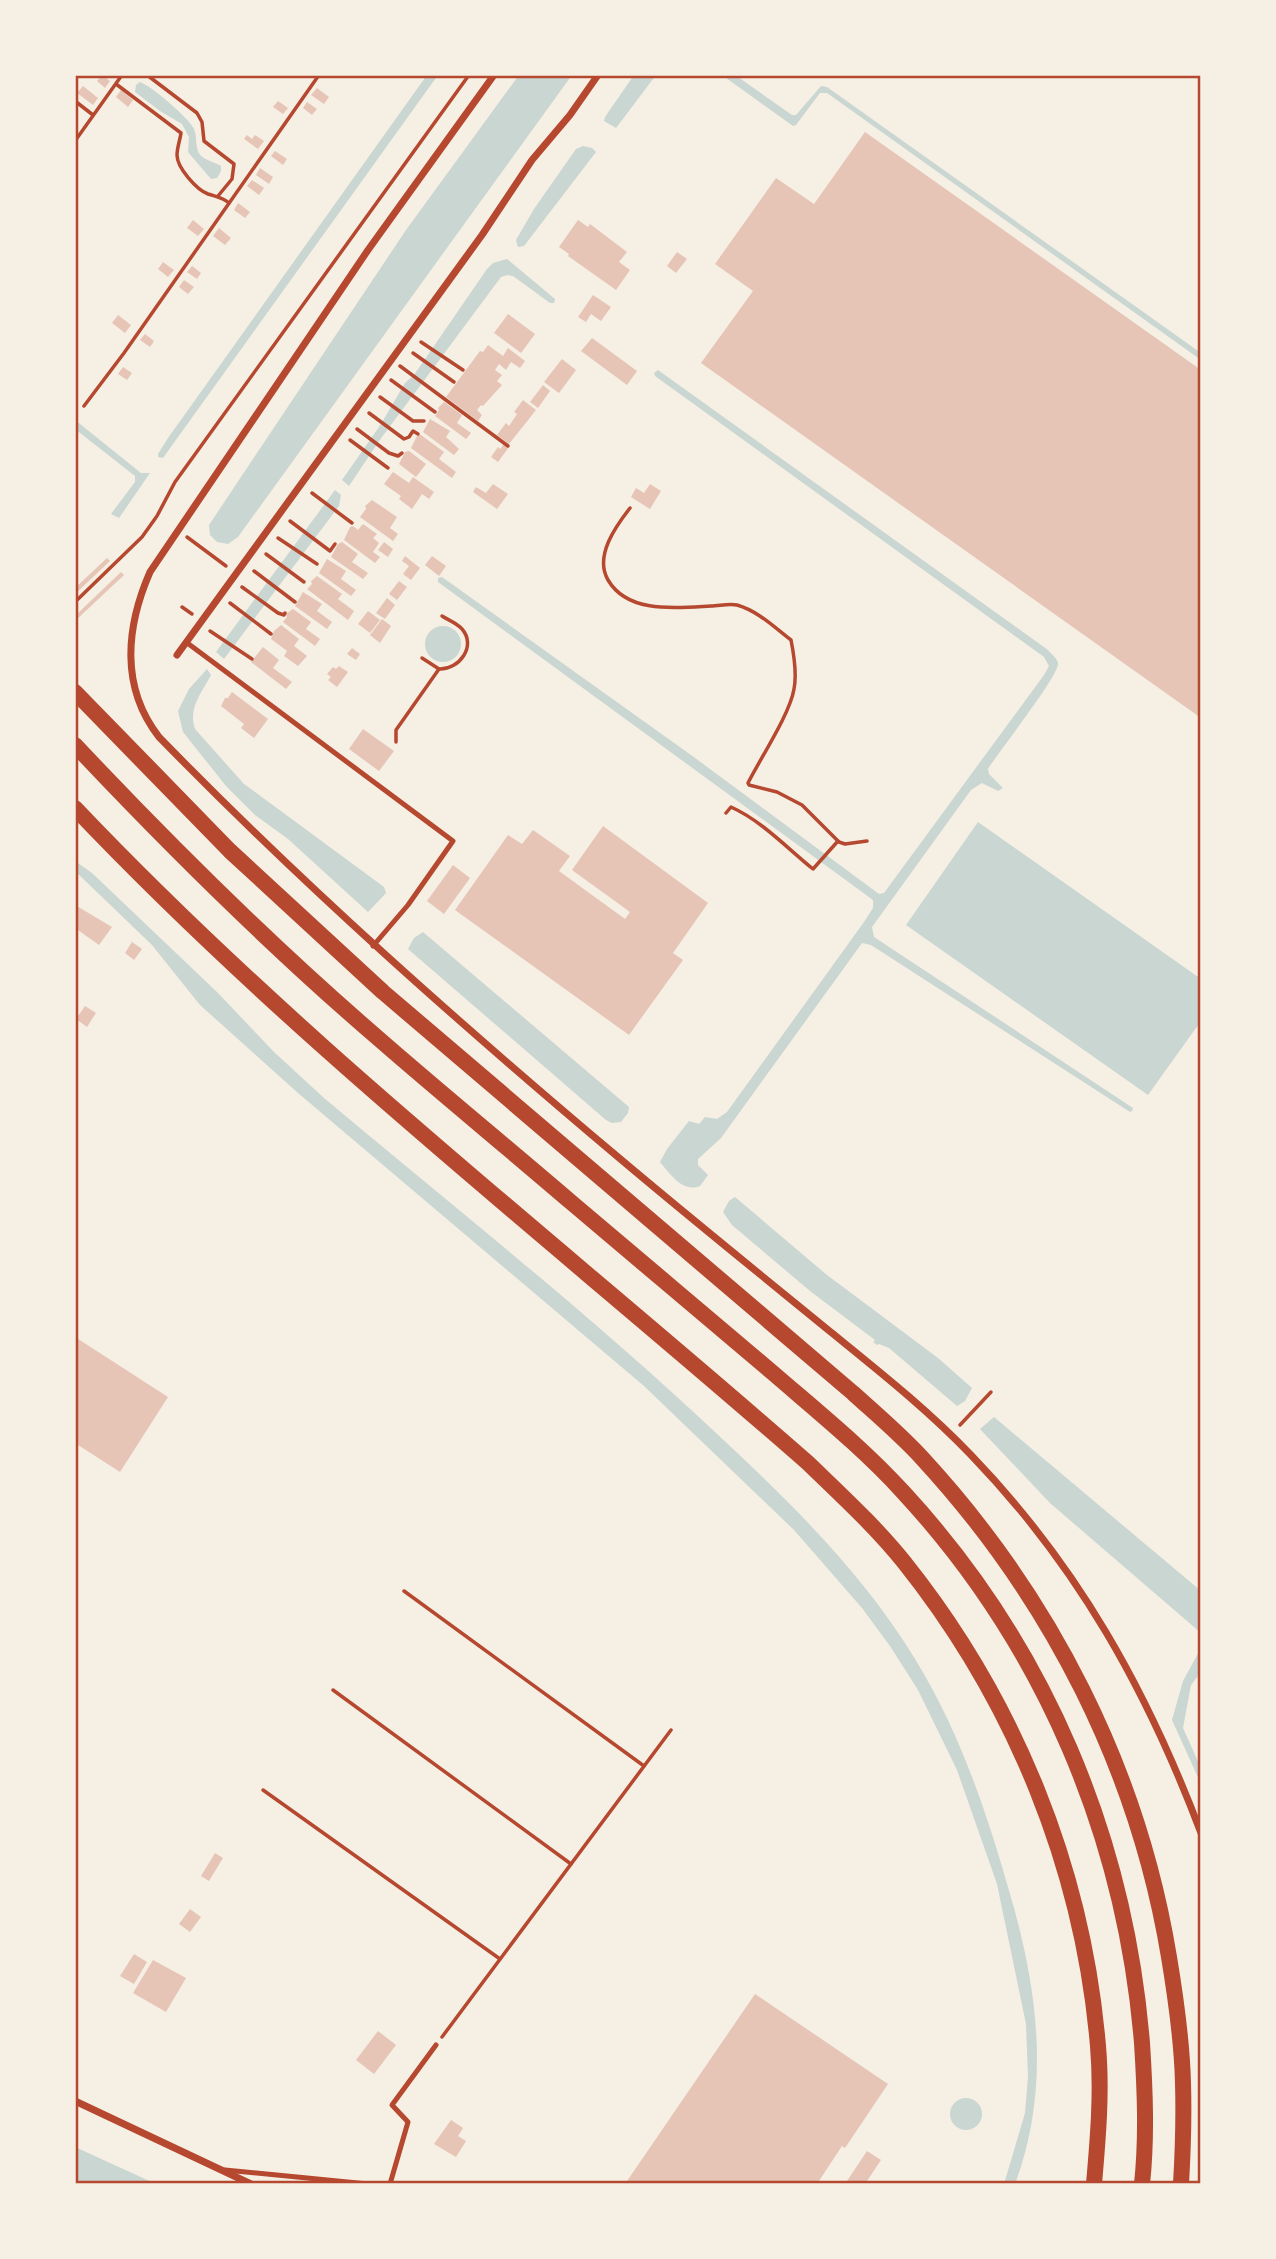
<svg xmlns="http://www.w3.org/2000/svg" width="1276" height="2259" viewBox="0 0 1276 2259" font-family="'Crimson Pro',serif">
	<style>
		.water { fill: #c9d6d2 }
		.building { fill: #e6c5b7 }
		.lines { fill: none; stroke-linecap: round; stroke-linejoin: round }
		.path { stroke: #b5482f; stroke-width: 3.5 }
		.service { stroke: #b5482f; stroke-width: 5 }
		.minor { stroke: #b5482f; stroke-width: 7 }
		.primary { stroke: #b5482f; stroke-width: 16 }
		.neatline { fill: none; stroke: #b5482f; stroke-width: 2.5 }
	</style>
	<rect width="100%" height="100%" fill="#f6efe4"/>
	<!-- water -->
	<g class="water">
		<path d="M427,75H438L163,458L158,457V454L168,438Z"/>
		<path d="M519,75H572L238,537L228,544L217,542L210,535L209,525L406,230Z"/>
		<path d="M634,75H656L616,128L604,121L605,117Z"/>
		<path d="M722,75H735L792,115H796L821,86L827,87L1201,353V360L827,93H820L796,125L793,126Z"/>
		<path d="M140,82C150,85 189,118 194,129C198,138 194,148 201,156C207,161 215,162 221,166V171L217,178L211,179L188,152L189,137L182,124L160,111L135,92L136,85Z"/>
		<path d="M583,146L592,148L596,152L524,246L518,247L516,240L534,209L576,149Z"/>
		<path d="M507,259L555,299L554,303H550L513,276L507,275L501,277L379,441L349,486L342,480L381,424L405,383L414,375L487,269L493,263Z"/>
		<path d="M658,370L1048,650C1051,654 1057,658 1058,663C1060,675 998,752 988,769L989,774L1003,788L998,791L982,783L971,790L872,927L874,937L1133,1108L1132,1111L1130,1112L871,945L862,943L721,1138L698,1159V1165L708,1175L700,1186C683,1193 670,1174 660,1162L667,1149L689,1121L699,1124L705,1117L717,1119L727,1112L864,922L873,908V900L438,582V578L442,577L691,755L879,894L884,893L1044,675L1049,666L1044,657L655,376L654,373Z"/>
		<path d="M75,420L141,473H150L119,518L111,514L135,482V476L75,429Z"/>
		<path d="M335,490L341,495L339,506L224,659L216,652Z"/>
		<circle cx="443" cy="644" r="18"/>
		<path d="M207,669L211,675C201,694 188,708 195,729L244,784L384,887L386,893L368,912L288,839L255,815L226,786L183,732L178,711L189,689Z"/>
		<path d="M978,822L1201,979V1021L1148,1095L906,925Z"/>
		<path d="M75,861L92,873L218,993L274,1052L324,1098C456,1209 591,1315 716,1433C789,1501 863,1573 915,1659C960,1732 987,1813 1010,1894C1038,1990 1051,2088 1015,2184H1004L1025,2113L1028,2077L1026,2024L997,1884L957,1770L918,1690L890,1646L862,1608L794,1530L644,1386L298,1093L200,1005L152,945L75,871Z"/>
		<path d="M423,932L629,1107L628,1113L621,1122L612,1123L606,1120L408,949L414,938Z"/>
		<path d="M735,1197L827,1275L938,1358L972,1388L965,1401L957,1406L889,1348L879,1344L877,1345L873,1342L875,1340L810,1291L732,1225L723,1212L729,1201Z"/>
		<path d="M994,1417L1201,1591V1633L1050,1503L980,1429Z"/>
		<path d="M1201,1648V1672L1191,1685L1183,1728L1201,1768V1784L1172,1720L1183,1681Z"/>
		<circle cx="966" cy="2114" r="16"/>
		<path d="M75,2147L156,2184H75Z"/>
	</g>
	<!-- building -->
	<g class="building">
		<path d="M102,75L110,81L105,88L97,81Z"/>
		<path d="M83,86L98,98L93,105L77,93Z"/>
		<path d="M317,88L329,97L324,104L311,95Z"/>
		<path d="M121,90L133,100L128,107L116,97Z"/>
		<path d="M278,101L288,108L283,114L273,107Z"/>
		<path d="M307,102L317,109L312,115L303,108Z"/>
		<path d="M865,132L1201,370V718L701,363L753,291L715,264L776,178L814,204Z"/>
		<path d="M247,135L252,139L255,135L264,141L258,149L244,139Z"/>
		<path d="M275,151L287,159L283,165L271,156Z"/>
		<path d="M260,168L273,177L269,184L256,175Z"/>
		<path d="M252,180L264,188L259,195L247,186Z"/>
		<path d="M238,203L250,212L245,218L234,210Z"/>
		<path d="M193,220L204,229L198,236L187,228Z"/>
		<path d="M578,220L588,227L590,224L627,252L619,262L630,270L616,290L568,256L569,254L559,247Z"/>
		<path d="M219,228L231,238L225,245L213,236Z"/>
		<path d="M677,252L687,259L676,273L667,266Z"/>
		<path d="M163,262L174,270L168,277L158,269Z"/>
		<path d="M192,266L201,273L197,279L187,272Z"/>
		<path d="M184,280L194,287L188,294L179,287Z"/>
		<path d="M593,295L611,307L601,321L591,314L586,322L578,317Z"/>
		<path d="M508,314L535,334L521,353L494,333Z"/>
		<path d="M118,315L131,325L125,333L112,323Z"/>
		<path d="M145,334L154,341L150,347L140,340Z"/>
		<path d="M592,338L637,371L627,385L581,351Z"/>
		<path d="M488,345L503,356L508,348L525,361L520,368L511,362L506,370L499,364L495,370L502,375L497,381L502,385L483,406L481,405L477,410L482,415L478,421L446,397L480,351L483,352Z"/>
		<path d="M562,359L576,370L559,393L544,382Z"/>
		<path d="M123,367L132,373L127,380L118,374Z"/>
		<path d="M543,385L550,391L538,408L530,402Z"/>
		<path d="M523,400L536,410L509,444L497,435L506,423L509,426L517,414L514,412Z"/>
		<path d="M444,402L462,415L457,423L471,433L466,439L435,416L439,410L438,408Z"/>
		<path d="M430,419L450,431L446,437L459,449L454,455L423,432Z"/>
		<path d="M421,435L444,452L439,459L456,472L452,478L411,448L417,436Z"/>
		<path d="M504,444L509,447L498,462L491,457L498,447L500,449Z"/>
		<path d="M409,451L426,464L416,477L399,464L405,452Z"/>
		<path d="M393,472L409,483L413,477L434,492L429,499L422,494L412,509L399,499L401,496L384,484Z"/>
		<path d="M493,484L508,494L497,509L473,492L476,487L486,493Z"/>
		<path d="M650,484L661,491L650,509L631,497L636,488L644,493Z"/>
		<path d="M372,500L397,517L390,528L398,534L393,541L360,517L366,509L365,506Z"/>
		<path d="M363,524L377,534L373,538L379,543L373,552L380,557L375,563L344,540L350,527L353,526L358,530Z"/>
		<path d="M342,542L358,554L352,562L368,573L363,579L331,557L338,544Z"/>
		<path d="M384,542L393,549L388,557L378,550Z"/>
		<path d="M405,556L420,568L411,580L403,574L409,566L402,561Z"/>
		<path d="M432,556L446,566L439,576L425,565Z"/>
		<path d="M107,558L110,561L75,594V588Z"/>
		<path d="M327,559L346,571L341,579L356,590L351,596L319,573Z"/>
		<path d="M121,572L124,575L75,621V616Z"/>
		<path d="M317,576L342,594L338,599L354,611L348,620L307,589L312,584L311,581Z"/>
		<path d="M399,581L407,587L397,600L389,594Z"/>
		<path d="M303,592L322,604L317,611L332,622L327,629L295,606Z"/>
		<path d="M387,598L395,605L385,619L376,613Z"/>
		<path d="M293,609L311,622L306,629L320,639L315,646L283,622L287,617L286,614Z"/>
		<path d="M368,611L380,620L370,633L358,624Z"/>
		<path d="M382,619L391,626L380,643L370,635Z"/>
		<path d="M281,625L299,639L294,646L307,656L298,666L284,656L287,651L271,639L274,631Z"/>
		<path d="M263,647L279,660L273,668L292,682L286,689L251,662Z"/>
		<path d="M352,648L360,654L356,660L347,654Z"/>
		<path d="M339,666L348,672L337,687L328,680L331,677L327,674L333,667L336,669Z"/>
		<path d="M232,692L268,719L254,738L241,728L244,724L221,706L225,698H228Z"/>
		<path d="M363,729L394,751L379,771L349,749Z"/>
		<path d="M603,826L708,903L673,953L683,960L629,1035L455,910L508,835L522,844L533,830L570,856L559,871L625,919L630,912L572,870Z"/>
		<path d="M453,865L470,878L444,914L427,901Z"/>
		<path d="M75,905L112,927L99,945L75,928Z"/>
		<path d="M132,942L142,949L134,960L125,953Z"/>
		<path d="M85,1006L96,1013L87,1027L76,1019Z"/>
		<path d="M75,1337L168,1397L120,1472L75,1443Z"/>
		<path d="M215,1853L223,1858L209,1881L201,1876Z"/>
		<path d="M190,1909L201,1917L190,1932L179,1924Z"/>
		<path d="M134,1954L147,1962L134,1984L120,1976Z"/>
		<path d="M153,1960L186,1978L166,2012L133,1993Z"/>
		<path d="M755,1994L888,2084L845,2148L842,2146L817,2184H625Z"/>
		<path d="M378,2031L396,2045L374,2074L356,2060Z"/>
		<path d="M451,2120L463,2128L458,2136L466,2141L456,2157L434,2144Z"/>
		<path d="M867,2151L881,2160L865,2184H845Z"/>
	</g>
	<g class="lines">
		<!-- path -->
		<g class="path">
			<path d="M147,75L197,113L202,122L204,141L234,164L232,179L218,196"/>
			<path d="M116,84L181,133C180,140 177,148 177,155C177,168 197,190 208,194C217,197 222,197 229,203"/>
			<path d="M75,101L93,115"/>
			<path d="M75,141L122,75"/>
			<path d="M421,342L463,370"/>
			<path d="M413,353L454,382"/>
			<path d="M400,366L508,446"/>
			<path d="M391,380L435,412"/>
			<path d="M380,397L413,421H424"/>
			<path d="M84,406L124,353L319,75"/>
			<path d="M369,413L404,439L409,437L413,431L418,434"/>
			<path d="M357,429L389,453L398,456L402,453"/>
			<path d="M350,440L388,468"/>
			<path d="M312,493L352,523"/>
			<path d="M630,508C616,526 594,556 608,580C628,614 676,608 711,606C719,606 729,603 737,605C758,611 774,627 791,640C794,655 797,674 794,689C790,714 760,759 748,783L749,785L777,792L802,805L839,842L845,844L867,841"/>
			<path d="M290,521L330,551L335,544"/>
			<path d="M187,537L226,566"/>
			<path d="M278,538L317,564"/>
			<path d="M266,554L304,582"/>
			<path d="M254,571L295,602"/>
			<path d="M242,587L278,613L284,615L285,613"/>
			<path d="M75,602L142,537L157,516L175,482L469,75"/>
			<path d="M230,603L271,634"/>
			<path d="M182,607L192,614"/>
			<path d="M210,631L252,659"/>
			<path d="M422,658L439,669C459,670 477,646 462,629C457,623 448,620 442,616"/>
			<path d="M396,742V730L439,669"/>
			<path d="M726,813L731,807C762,821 787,848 813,869L838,841"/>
			<path d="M960,1425L991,1392"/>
			<path d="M404,1591L644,1766"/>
			<path d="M333,1690L571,1864"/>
			<path d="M263,1790L500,1959"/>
			<path d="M442,2037L671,1730"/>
		</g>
		<!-- service -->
		<g class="service">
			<path d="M186,642L453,841L408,905L373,946"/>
			<path d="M225,2170L368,2184"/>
			<path d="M390,2184L408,2122L392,2105L436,2045"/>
		</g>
		<!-- minor -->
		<g class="minor">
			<path d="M494,75L368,250L150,572C126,627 120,687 159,737C304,886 459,1023 618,1157C689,1217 761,1275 832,1333C880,1372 928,1410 971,1455C1078,1566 1147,1690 1201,1833"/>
			<path d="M177,655L482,235L532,160L570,115L598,75"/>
			<path d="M75,2101L251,2184"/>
		</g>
		<!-- primary -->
		<g class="primary">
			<path d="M75,692L230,851L383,992L853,1393C876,1414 901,1435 922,1458C1051,1598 1138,1769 1169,1957C1176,1999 1182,2041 1183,2083C1184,2117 1183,2150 1181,2184"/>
			<path d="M75,745C172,848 272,947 379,1039C442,1094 508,1148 572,1203C639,1260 706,1316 773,1373C818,1412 864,1449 904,1493C1045,1646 1125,1837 1142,2043C1145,2090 1147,2137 1142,2184"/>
			<path d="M75,808C301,1046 562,1247 808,1463C841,1495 875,1526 904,1562C1015,1701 1083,1869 1098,2046C1102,2092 1098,2138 1094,2184"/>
		</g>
	</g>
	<!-- border -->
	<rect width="1276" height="2259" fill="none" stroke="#f6efe4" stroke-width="154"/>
	<rect x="77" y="77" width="1122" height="2105" class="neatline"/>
</svg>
